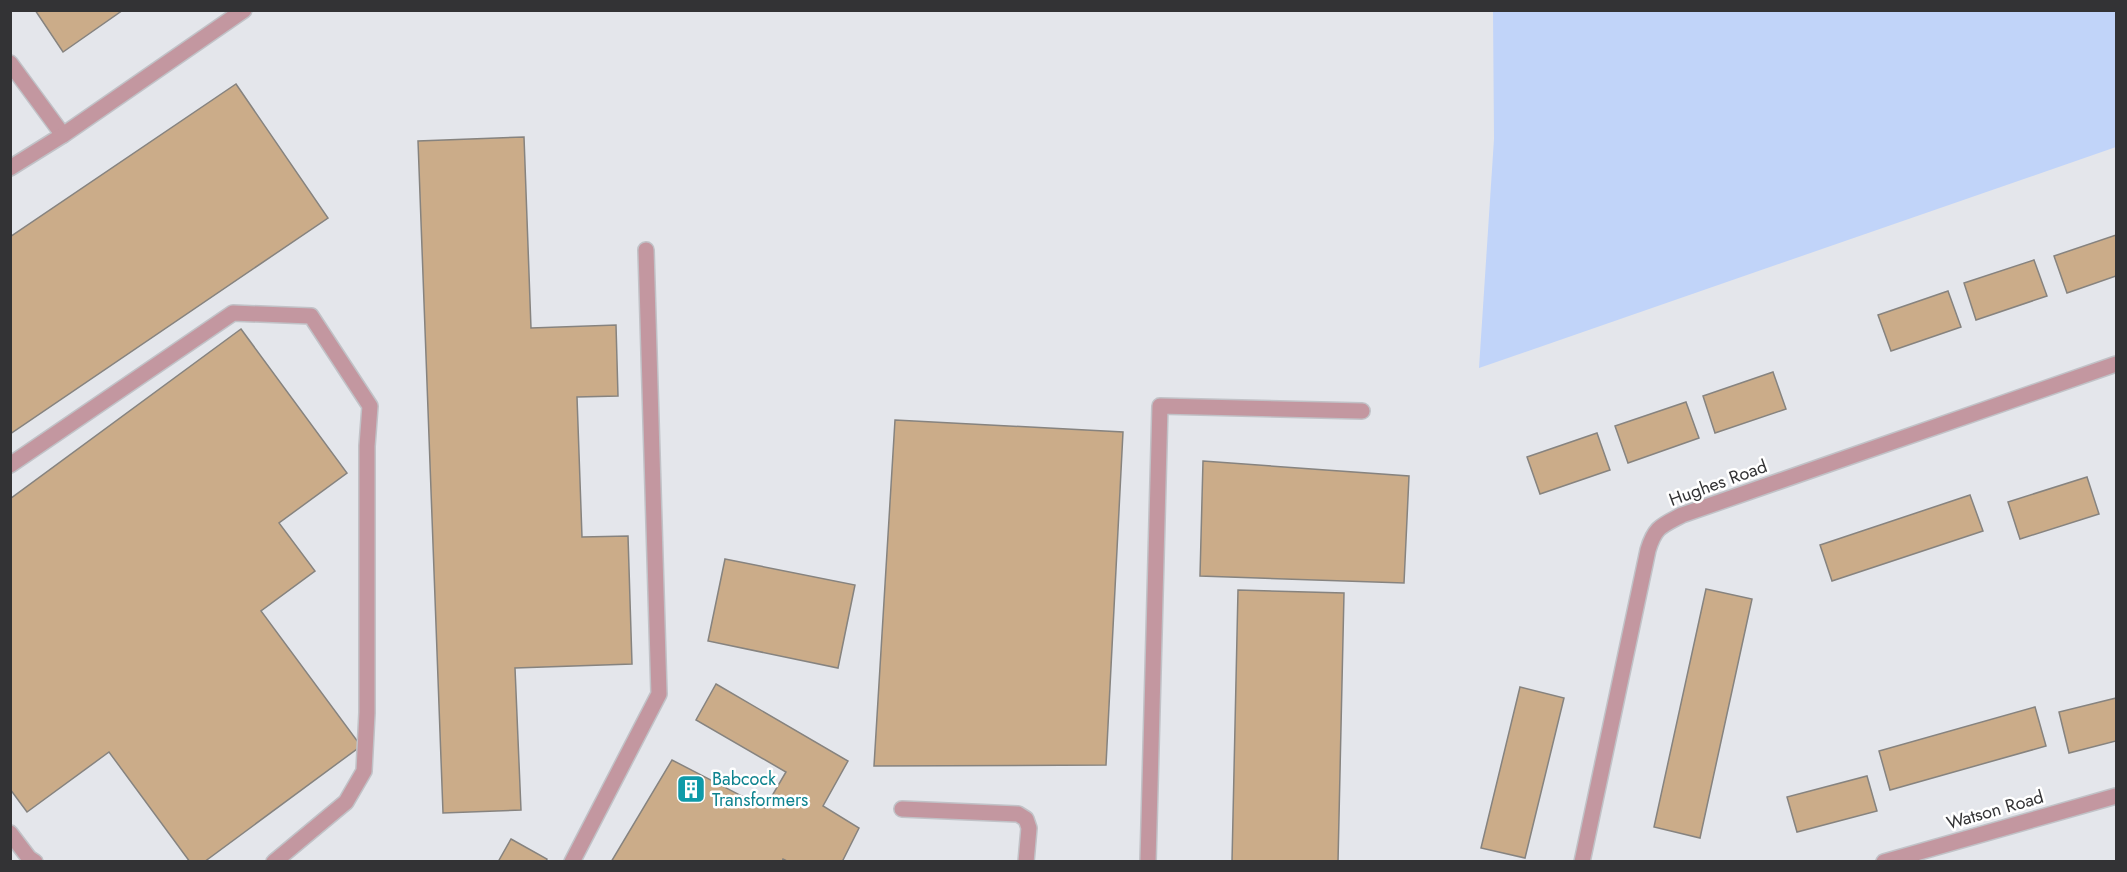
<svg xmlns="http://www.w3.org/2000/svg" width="2127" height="872" viewBox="0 0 2127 872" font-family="Jost,sans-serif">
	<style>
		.green { fill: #c1d4f9 }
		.building { fill: #cbac89; stroke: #86837f; stroke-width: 1.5 }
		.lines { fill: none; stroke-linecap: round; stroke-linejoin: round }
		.minor-casing { stroke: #c1c2c7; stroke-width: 18 }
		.minor { stroke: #c397a0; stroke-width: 15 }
		.labels { text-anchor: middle; stroke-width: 5; stroke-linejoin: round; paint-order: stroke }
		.street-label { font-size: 18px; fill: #333335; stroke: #fff }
		.culture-label { font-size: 18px; fill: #0d838f; stroke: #fff; text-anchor: start }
	</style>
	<rect width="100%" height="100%" fill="#e4e6eb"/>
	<!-- green -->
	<path class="green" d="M1493,11H2116V147L1479,368L1494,139Z"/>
	<!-- building -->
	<g class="building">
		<path d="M35,10H123L63,52Z"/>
		<path d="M236,84L328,218L10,434V237Z"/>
		<path d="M524,137L531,328L616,325L618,396L577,397L582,537L628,536L632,664L515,668L521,810L443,813L418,141Z"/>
		<path d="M2116,235V276L2067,293L2054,256Z"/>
		<path d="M2034,260L2047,296L1976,320L1964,283Z"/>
		<path d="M1948,291L1961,327L1891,351L1878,315Z"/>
		<path d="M241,329L347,473L279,523L315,571L261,611L361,746L204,862H190L109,752L27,812L10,789V499Z"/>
		<path d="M1773,372L1786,409L1715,433L1703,396Z"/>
		<path d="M1686,402L1699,438L1628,463L1615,426Z"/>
		<path d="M895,420L1123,432L1106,765L874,766Z"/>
		<path d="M1597,433L1610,470L1540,494L1527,457Z"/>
		<path d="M1203,461L1409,476L1404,583L1200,576Z"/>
		<path d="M2087,477L2099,514L2020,539L2008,502Z"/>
		<path d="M1970,495L1983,531L1832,581L1820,545Z"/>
		<path d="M725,559L855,585L838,668L708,641Z"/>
		<path d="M1706,589L1752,599L1700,838L1654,827Z"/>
		<path d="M1238,590L1344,593L1338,862H1232Z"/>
		<path d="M716,684L848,761L823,806L859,828L842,862H789L783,859L782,862H611L672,760L765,808L786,772L696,720Z"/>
		<path d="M1520,687L1564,698L1525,858L1481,848Z"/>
		<path d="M2116,698V741L2069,753L2059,712Z"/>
		<path d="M2035,707L2046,746L1890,790L1879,751Z"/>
		<path d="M1867,776L1877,811L1797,832L1787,797Z"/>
		<path d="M511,839L547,859L546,862H498Z"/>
	</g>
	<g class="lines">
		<!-- minor casing -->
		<g class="minor-casing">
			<g id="minor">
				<path d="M10,63L63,135L244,10"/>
				<path d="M10,168L63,135"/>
				<path d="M10,465L233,313L311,316L370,406L367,446V713L364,771L346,802L274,862"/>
				<path d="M902,809L1018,814L1026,819L1029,828L1026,862"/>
				<path d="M10,833L29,858L35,862"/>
				<path d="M572,862L659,694L646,250"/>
				<path d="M1148,862L1160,406L1362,411"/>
				<path d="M1582,862L1648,550C1655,527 1661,526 1682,515L2116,364"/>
				<path d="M1884,862L2116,796"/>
			</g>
		</g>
		<!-- minor -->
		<use href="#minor" class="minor"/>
	</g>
	<!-- icons -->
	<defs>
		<g id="building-square" transform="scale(1.5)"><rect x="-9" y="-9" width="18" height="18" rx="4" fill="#0f9aa8" stroke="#fff"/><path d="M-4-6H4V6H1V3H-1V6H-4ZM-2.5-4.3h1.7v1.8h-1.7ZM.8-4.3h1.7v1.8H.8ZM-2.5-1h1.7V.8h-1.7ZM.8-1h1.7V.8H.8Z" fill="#fff"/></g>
	</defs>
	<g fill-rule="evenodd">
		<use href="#building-square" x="691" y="789"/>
	</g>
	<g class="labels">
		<!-- street labels -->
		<g class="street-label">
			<text transform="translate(1718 483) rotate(-20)" y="6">Hughes Road</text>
			<text transform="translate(1995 810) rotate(-16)" y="6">Watson Road</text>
		</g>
		<!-- culture labels -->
		<g class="culture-label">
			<text x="712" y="785">Babcock<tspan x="712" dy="21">Transformers</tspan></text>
		</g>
	</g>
	<!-- border -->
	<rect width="2127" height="872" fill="none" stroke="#333335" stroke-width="24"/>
</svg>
